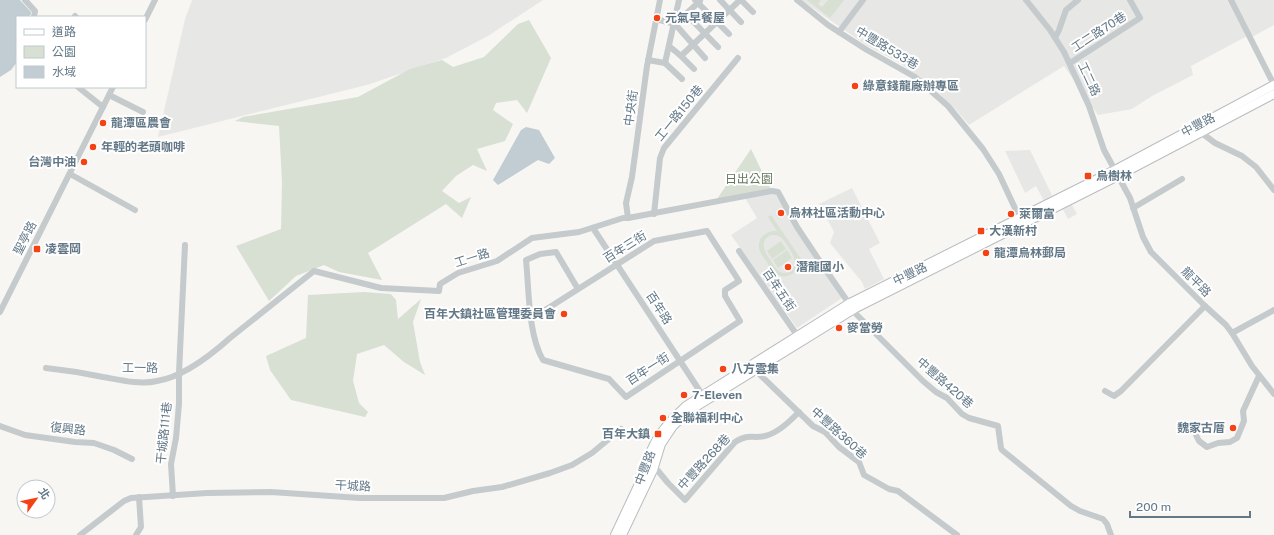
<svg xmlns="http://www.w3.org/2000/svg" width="1274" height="535" viewBox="0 0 1274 535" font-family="'Public Sans','Noto Sans TC',sans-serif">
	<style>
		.built { fill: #e7e8e6 }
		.green { fill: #d8dfd3; fill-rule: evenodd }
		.water { fill: #c1cdd2 }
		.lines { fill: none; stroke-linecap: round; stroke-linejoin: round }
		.major-casing { stroke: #b8bdc0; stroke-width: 10 }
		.minor { stroke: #c5cacd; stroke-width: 6 }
		.major { stroke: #fff; stroke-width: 8 }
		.poi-dot { fill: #f44215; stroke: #fff; stroke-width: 1.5 }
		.labels { text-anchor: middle; stroke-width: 4; stroke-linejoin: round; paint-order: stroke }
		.poi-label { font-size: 12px; font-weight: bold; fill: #627887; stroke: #fff; text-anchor: start }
		.street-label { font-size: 12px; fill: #627887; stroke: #fff }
		.park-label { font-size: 12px; fill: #64785e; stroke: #fff }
	</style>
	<rect width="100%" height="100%" fill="#f7f6f2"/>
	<!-- built -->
	<g class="built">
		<path d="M192,0H543L488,36L446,58L367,85L158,137L185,19Z"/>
		<path d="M801,0H1274V25L1252,37L1251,34L1191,66L1193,75L1152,96L1132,109L1098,115L1064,66L969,125L956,110L932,87L898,62L866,45Z"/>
		<path d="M1030,150L1052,195L1044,201L1036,186L1025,193L1005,151Z"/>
		<path d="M852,188L880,243L869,249L884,279L865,289L862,282L830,243L834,232L819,204Z"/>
		<path d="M775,194L842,298L797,328L731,235L757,218L745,198Z"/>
		<path d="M1071,203L1077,214L1068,219L1062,208Z"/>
	</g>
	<!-- green -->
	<g class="green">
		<path d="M807,0H821L818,4L822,7L828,0H844L830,18Z"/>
		<path d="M529,20L551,58L527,113L517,100L496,103L493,110L513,124L505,141L477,149L487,171L473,165L456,176L442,191L459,203L471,197L462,218L446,204L368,253L382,280L339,272L324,265L296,276L269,301L236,246L281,229L282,182L279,126L235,121L243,117L358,97L410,69L442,60L453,67L484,57L518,24Z"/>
		<path d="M751,149L771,190L717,199Z"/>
		<path d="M771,215L805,265L801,267L800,265C796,274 785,280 776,274C772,271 769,266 767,262C763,257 760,253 759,248C757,237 768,230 777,231L768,217ZM771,235C774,235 777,235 780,237C785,240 797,259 795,265C794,269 793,271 790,272C780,276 775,268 771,261C765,252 758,242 771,235Z"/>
		<path d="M781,241L786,249L772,259L767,251Z"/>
		<path d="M787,250L792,258L778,268L773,260Z"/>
		<path d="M364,292L391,294L396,300L398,319L421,299L413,322L420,362L425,375L404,362L384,345L357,354L353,381L359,403L368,412L365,417L291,400L270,370L266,356L306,338L308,295Z"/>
	</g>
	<!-- water -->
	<g class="water">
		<path d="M0,0H20L31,12V14L28,17H17V62L11,70L0,77Z"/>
		<path d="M526,127L539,130L555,158L549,164L538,160L498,185L493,180L521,130Z"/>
	</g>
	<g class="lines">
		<!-- major casing -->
		<g class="major-casing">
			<g id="major">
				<path d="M615,535L647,467C650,441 668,423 686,406L850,303L1115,170L1274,85"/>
				<path d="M622,535L653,470L661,444L673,426L689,411L854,309L1118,176L1274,94"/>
			</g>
		</g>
		<!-- minor -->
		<g class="minor">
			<path d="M25,0L35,11L34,17"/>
			<path d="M695,0L729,34"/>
			<path d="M720,0L741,22"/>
			<path d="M741,0L753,12"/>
			<path d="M797,0L828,25L867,50L915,77L948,106L983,149L999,174L1021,221"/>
			<path d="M1026,0L1050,30L1064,52L1089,106L1104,150L1130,198L1143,237L1151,252L1205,306L1226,325L1232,333L1252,366L1274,394"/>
			<path d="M1231,0L1274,85"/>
			<path d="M686,14L718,47"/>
			<path d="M75,16L76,17"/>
			<path d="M656,19L675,24"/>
			<path d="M145,20L155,0"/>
			<path d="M675,24L705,58"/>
			<path d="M675,24L700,1"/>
			<path d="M839,32L863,0"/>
			<path d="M1055,38L1059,30L1066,10L1078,0"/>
			<path d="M669,46L681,56L694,69"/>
			<path d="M681,56L740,0"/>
			<path d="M648,60L665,63L682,79"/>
			<path d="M665,63L679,0"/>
			<path d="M1070,63L1140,18L1130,0"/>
			<path d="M78,87L103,107"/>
			<path d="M109,95L143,112"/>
			<path d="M1199,131L1215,143L1242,156L1256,167L1274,190"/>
			<path d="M70,174L135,210"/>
			<path d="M1133,208L1182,179"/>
			<path d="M654,214L660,158L664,148L738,58"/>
			<path d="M628,218L626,203L632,177L647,66L660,0"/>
			<path d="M593,228L705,399"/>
			<path d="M739,251L799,338"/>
			<path d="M0,312L113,87"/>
			<path d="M531,319L654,241L707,231L739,281L725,290V296L740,321L626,397L609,379L543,360C528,335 529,289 526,260L540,254L556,252L578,289"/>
			<path d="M1232,333L1274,310"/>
			<path d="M46,368C65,370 84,373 103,377C120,380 140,385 157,381C183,377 211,355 230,338L314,271L381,288L439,291L440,284L458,273L497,261L532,238L579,232L623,218H628L772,191L778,192L797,227L823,266L857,315L923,381L936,392L947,398L962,414L969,418L998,426L1001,448L1002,450L1071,506L1080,511L1103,519L1107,524L1111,535"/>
			<path d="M753,368L813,426L825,432L839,447L859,462L864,475L889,489L898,491L957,535"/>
			<path d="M1105,391L1114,396L1121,391L1205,306"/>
			<path d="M0,426L25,435L75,442L94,443L114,450L132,459"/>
			<path d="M1196,435L1199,441L1207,447L1218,443L1230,442L1237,438L1244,421L1243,411L1259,376"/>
			<path d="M654,466L668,483L685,500L735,442C750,433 751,439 765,436C778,433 790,421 799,412"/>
			<path d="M173,496L171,464L176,438L179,404V373L185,245"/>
			<path d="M80,535L124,501L131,498L207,493L271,492L360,498H444L473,491L502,487L550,473L572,465L592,453L621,429"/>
			<path d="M136,535L141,527L139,497"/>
		</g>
		<!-- major -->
		<use href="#major" class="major"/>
	</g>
	<!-- markers -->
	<g class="poi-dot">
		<circle cx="657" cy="18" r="4"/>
		<circle cx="855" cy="86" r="4"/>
		<circle cx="103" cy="123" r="4"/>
		<circle cx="93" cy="147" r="4"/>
		<circle cx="84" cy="162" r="4"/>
		<rect x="1084" y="172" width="8" height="8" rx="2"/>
		<circle cx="781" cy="213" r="4"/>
		<circle cx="1011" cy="214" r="4"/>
		<rect x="977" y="227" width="8" height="8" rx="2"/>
		<rect x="33" y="245" width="8" height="8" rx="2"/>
		<circle cx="986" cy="253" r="4"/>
		<circle cx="788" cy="267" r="4"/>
		<circle cx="564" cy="314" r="4"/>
		<circle cx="839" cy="328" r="4"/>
		<circle cx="723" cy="369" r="4"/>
		<circle cx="684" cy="395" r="4"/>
		<circle cx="663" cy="418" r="4"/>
		<circle cx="1233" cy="428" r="4"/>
		<rect x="654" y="430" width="8" height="8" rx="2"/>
	</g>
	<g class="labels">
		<!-- poi labels -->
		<g class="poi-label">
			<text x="665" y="22">元氣早餐屋</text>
			<text x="863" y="90">綠意錢龍廠辦專區</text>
			<text x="111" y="127">龍潭區農會</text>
			<text x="101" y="151">年輕的老頭咖啡</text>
			<text x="76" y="166" text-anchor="end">台灣中油</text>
			<text x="1096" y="180">烏樹林</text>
			<text x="789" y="217">烏林社區活動中心</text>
			<text x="1019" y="218">萊爾富</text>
			<text x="989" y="235">大漢新村</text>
			<text x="45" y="253">凌雲岡</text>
			<text x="994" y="257">龍潭烏林郵局</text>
			<text x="796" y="271">潛龍國小</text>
			<text x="556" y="318" text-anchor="end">百年大鎮社區管理委員會</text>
			<text x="847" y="332">麥當勞</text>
			<text x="731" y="373">八方雲集</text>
			<text x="692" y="399">7-Eleven</text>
			<text x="671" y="422">全聯福利中心</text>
			<text x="1225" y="432" text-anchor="end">魏家古厝</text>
			<text x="650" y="438" text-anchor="end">百年大鎮</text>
		</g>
		<!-- street labels -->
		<g class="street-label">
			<text transform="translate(1099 32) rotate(-33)" y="4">工二路70巷</text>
			<text transform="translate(887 48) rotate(31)" y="4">中豐路533巷</text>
			<text transform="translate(1089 79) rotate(65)" y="4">工二路</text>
			<text transform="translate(631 108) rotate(-82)" y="4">中央街</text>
			<text transform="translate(679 113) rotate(-51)" y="4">工一路150巷</text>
			<text transform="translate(1198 125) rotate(-28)" y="4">中豐路</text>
			<text transform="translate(25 238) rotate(-63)" y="4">聖亭路</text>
			<text transform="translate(625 247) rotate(-32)" y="4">百年三街</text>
			<text transform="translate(472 258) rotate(-18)" y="4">工一路</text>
			<text transform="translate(910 274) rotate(-26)" y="4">中豐路</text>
			<text transform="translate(1196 282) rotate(45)" y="4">龍平路</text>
			<text transform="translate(779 290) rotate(56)" y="4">百年五街</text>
			<text transform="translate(659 308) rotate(57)" y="4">百年路</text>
			<text transform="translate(140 368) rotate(1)" y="4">工一路</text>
			<text transform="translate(648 369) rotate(-33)" y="4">百年一街</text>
			<text transform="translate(945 383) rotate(41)" y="4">中豐路420巷</text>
			<text transform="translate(68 429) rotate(6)" y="4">復興路</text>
			<text transform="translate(164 433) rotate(-84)" y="4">干城路111巷</text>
			<text transform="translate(839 433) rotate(42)" y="4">中豐路360巷</text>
			<text transform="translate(704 462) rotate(-47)" y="4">中豐路268巷</text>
			<text transform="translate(645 468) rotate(-69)" y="4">中豐路</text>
			<text transform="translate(353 486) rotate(2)" y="4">干城路</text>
		</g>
		<!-- park labels -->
		<g class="park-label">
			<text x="749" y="183">日出公園</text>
		</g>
	</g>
	<!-- legend -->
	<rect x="16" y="16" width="130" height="72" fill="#ffffff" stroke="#c0c9cf"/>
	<rect x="24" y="29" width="20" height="6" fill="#ffffff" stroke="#c0c9cf"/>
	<text x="52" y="36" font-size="12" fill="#627887">道路</text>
	<rect x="24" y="46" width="20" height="12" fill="#d8dfd3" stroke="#c0c9cf"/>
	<text x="52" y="56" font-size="12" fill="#627887">公園</text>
	<rect x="24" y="66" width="20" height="12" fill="#c1cdd2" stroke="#c0c9cf"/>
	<text x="52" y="76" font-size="12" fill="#627887">水域</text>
	<!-- north arrow -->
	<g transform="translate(36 499) rotate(57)"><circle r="19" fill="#ffffff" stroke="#c0c9cf"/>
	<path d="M0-3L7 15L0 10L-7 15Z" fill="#f44215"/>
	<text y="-6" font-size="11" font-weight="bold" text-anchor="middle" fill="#627887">北</text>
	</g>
	<!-- scale -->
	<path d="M1130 511v6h120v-6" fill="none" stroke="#627887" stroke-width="2"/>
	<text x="1136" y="511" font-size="12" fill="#627887" stroke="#ffffff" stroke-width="3" paint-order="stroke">200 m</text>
</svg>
